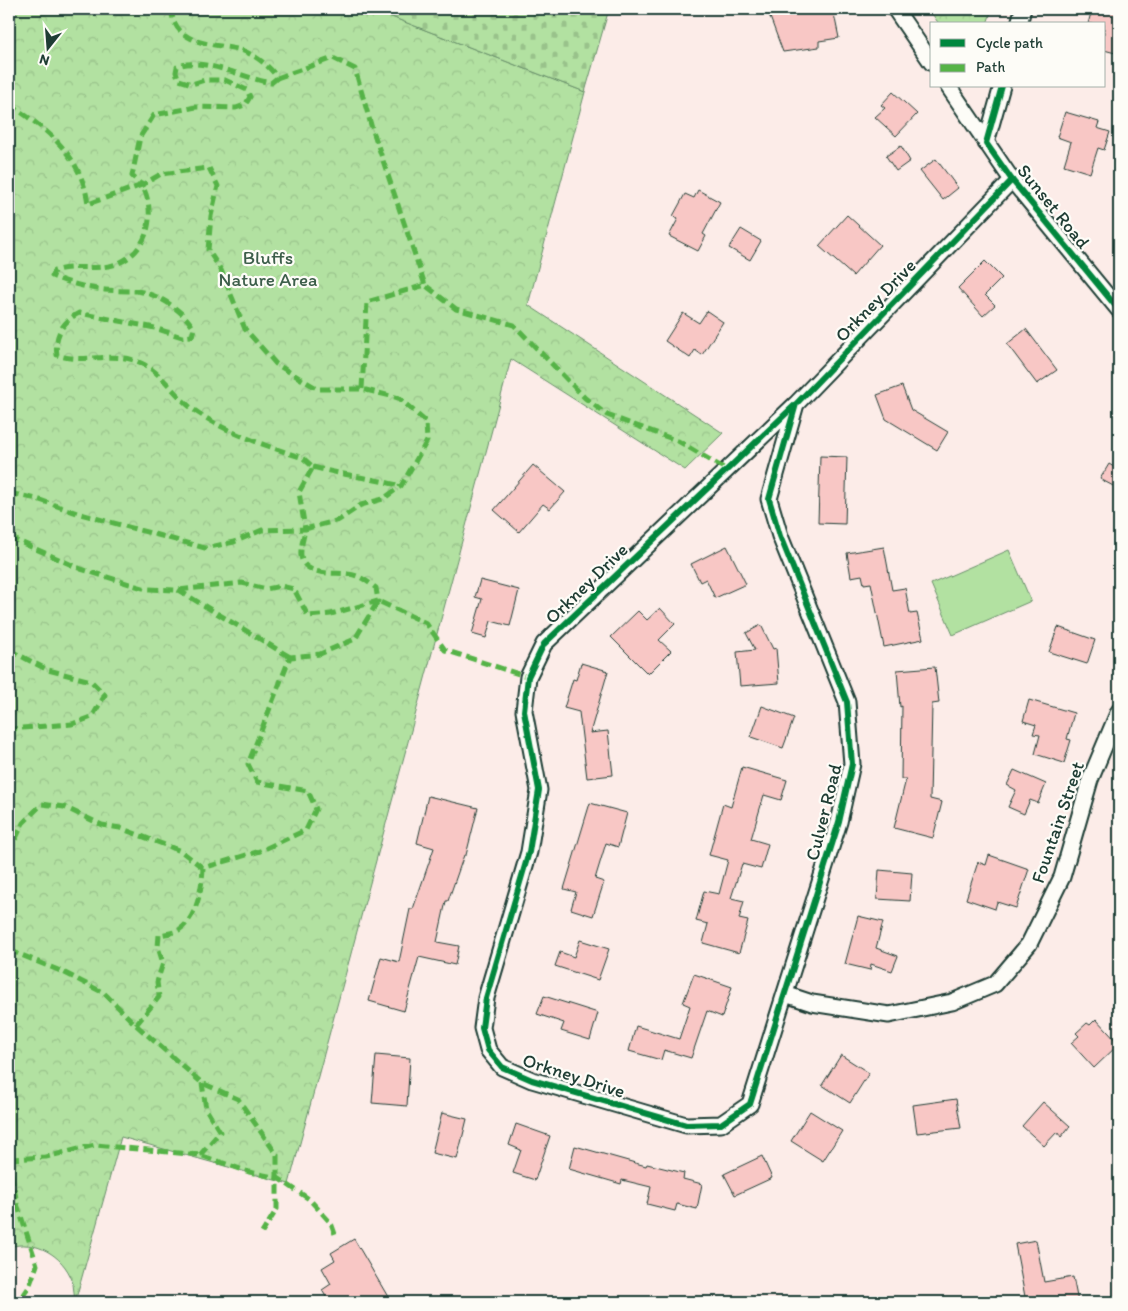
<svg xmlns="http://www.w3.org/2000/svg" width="1128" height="1311" viewBox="0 0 1128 1311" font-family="Itim,sans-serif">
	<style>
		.grass { fill: #b2e1a1; stroke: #688f6a }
		.forest { fill: url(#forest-crowns); stroke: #688f6a }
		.cemetery { fill: url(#cemetery-stones); stroke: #688f6a }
		.building { fill: #f8c7c5; stroke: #1f3d34 }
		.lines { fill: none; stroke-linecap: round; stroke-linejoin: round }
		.street-casing { stroke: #1f3d34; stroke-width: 19 }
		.street { stroke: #fdfcf7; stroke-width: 15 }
		.quiet { stroke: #55b346; stroke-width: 5; stroke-dasharray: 10 5; stroke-linecap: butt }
		.cycleway-casing { stroke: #fdfcf7; stroke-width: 9 }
		.cycleway { stroke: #00873e; stroke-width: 6 }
		.labels { text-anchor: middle; stroke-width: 4.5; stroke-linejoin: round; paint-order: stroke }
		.street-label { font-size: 19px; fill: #1f3d34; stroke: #fdfcf7 }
		.park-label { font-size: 19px; fill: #3c5e4a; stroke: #fdfcf7 }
	</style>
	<defs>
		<pattern id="forest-crowns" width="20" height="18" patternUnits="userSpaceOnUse" patternTransform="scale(1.25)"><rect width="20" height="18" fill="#b2e1a1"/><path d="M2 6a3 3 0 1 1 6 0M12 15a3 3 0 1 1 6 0" fill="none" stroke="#99c28b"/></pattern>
		<pattern id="cemetery-stones" width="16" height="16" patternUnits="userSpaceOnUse" patternTransform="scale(1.25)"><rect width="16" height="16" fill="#b2e1a1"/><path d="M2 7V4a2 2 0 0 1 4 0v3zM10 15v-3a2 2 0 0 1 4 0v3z" fill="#99c28b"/></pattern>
	</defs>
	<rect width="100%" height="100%" fill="#fcece8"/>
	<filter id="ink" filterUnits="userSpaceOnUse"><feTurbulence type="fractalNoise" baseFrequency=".02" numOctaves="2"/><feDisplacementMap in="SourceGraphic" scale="10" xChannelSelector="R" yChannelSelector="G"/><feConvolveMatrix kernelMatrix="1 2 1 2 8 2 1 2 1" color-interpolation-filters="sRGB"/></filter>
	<g filter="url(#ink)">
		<!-- grass -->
		<path class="grass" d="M1009,550L1031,601L953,635L931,584Z"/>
		<!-- forest -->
		<g class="forest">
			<path d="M9,9H371L585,92L528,305L723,433L685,470L511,359L289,1184L121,1137L75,1302C74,1296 74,1287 72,1280C63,1255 35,1239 9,1247Z"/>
			<path d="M929,9H992L987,24H939Z"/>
		</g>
		<!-- cemetery -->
		<path class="cemetery" d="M371,9H609L585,92Z"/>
		<!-- building -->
		<g class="building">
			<path d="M767,9H833L839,38L819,41V47L783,52Z"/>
			<path d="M1092,9H1119V54L1104,50V24H1088Z"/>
			<path d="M893,92L917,114L896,136L875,117L885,108L881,105Z"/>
			<path d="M1065,112L1099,122L1097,128L1110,132L1104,150L1098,148L1090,173L1064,165L1071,142L1057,137Z"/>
			<path d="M901,146L910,161L896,171L886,156Z"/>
			<path d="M936,159L958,188L943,200L920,171Z"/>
			<path d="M698,190L720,202L703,234L706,236L698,251L669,236L678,219L673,216L685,194L694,198Z"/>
			<path d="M847,215L880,245L853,276L819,246Z"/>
			<path d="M741,229L761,241L750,260L729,248Z"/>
			<path d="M985,261L1002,278L985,295L995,305L983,316L958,288Z"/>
			<path d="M707,311L723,322L702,355L695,350L690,358L665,341L683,313L699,323Z"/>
			<path d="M1026,329L1057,370L1037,384L1007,344Z"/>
			<path d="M902,386L911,410L948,432L937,450L886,419L877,395Z"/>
			<path d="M820,456L847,457L845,524L818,523Z"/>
			<path d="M1109,464L1119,470V489L1100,479Z"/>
			<path d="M533,465L565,492L550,509L543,504L519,532L494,510Z"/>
			<path d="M727,546L746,584L715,598L706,579L700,582L691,564Z"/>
			<path d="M884,547L892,590L905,588L910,614L917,613L923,639L884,647L871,583L864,584L862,575L851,577L847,553Z"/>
			<path d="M480,580L519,590L510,626L491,621L486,638L472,634L482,599L475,597Z"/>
			<path d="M660,608L675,624L659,640L671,651L648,674L611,637L638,611L647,620Z"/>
			<path d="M761,625L773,649L776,648L779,683L740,686L737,652L755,650L746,633Z"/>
			<path d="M1058,627L1095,640L1087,664L1049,652Z"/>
			<path d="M581,663L608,671L590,733L608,731L613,775L587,778L579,712L564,708L573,679L576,680Z"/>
			<path d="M935,667L939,703L932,704L930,799L942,802L933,838L894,828L906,779H901L902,706L900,707L897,670Z"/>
			<path d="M1029,700L1074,713L1067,739L1071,740L1064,763L1035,754L1040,735L1033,734L1036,725L1023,721Z"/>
			<path d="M762,706L794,718L783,748L751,737Z"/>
			<path d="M742,767L787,780L781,800L764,795L751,839L768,844L761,869L742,864L731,898L744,901L739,919L748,921L739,953L703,943L708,924L696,921L704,891L719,894L728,860L709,855L723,804L731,807Z"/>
			<path d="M1014,770L1046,784L1038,803L1030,800L1024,814L1008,807L1016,790L1007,785Z"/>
			<path d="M428,796L478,808L466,855H464L448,901H446L437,942L459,946L455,965L419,957L404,1011L369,1001L381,957L399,962L410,909H413L434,848L417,843Z"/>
			<path d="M590,803L627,813L618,847L606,843L595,879L604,882L593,916L571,909L576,892L564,889Z"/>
			<path d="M989,855L1029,869L1016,908L997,902L995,909L966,899L978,862L986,865Z"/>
			<path d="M879,870L912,873L910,901L877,899Z"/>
			<path d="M858,916L883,922L876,948L898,956L892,971L871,964L870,970L845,964Z"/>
			<path d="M580,940L609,949L598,980L555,966L560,952L574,957Z"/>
			<path d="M694,974L732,987L722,1017L707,1011L691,1058L664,1050L661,1060L629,1051L636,1026L679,1039L690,1006L683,1003Z"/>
			<path d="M544,996L598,1013L590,1040L561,1031L564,1023L537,1014Z"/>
			<path d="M1096,1019L1119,1044L1094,1068L1071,1043L1079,1036L1076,1033L1087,1023L1090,1025Z"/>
			<path d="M376,1055L410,1058L407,1106L372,1103Z"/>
			<path d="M841,1055L869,1073L850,1103L822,1085Z"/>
			<path d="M956,1099L961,1128L917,1133L913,1105Z"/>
			<path d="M1043,1102L1070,1126L1061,1137L1057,1132L1044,1146L1022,1126Z"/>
			<path d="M810,1111L842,1131L823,1161L791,1141Z"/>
			<path d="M442,1113L467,1119L457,1159L432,1153Z"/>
			<path d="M516,1124L550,1136L535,1180L513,1173L521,1150L509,1145Z"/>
			<path d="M575,1146L646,1166L647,1164L684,1173L683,1179L702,1184L697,1209L677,1204L675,1211L647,1204L651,1187L622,1180L621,1184L569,1169Z"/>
			<path d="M762,1156L772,1178L735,1195L724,1174Z"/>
			<path d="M354,1239L391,1302H329L322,1290L331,1284L322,1268L335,1260L331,1253Z"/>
			<path d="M1036,1240L1044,1282L1073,1277L1078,1302H1026L1015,1244Z"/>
		</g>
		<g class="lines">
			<!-- street casing -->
			<g class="street-casing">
				<g id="street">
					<path d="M895,9L932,63"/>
					<path d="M1019,24L1023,9"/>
					<path d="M948,86L1012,180L1119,310"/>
					<path d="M986,143L1002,86"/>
					<path d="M796,404L769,499L780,536L847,702L852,764L839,822L750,1104L721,1124L686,1125L532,1080L502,1067L488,1050L482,1028L486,998L529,852L539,790L524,711L528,677L544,644L796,404L1012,180"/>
					<path d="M785,994L812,1003L889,1015L952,1002L995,984L1029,944L1062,877L1090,780L1119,711"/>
				</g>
			</g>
			<!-- street -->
			<use href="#street" class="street"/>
			<!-- quiet -->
			<g class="quiet">
				<path d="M277,78L333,58L355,69L371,125L425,285"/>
				<path d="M9,104C47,129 82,156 88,204L142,185C157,213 149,252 116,264C96,271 74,264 54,271L52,276C68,283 87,288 105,290C115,291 126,291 136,291C158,293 184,311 194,329L192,336L182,337L155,328L79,313C62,322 54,336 57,355C85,365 115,349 143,364C163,374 176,397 194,410C226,433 267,446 303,458L313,467L299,492L305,529L262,530L234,542L205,548L77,513L37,499L9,493"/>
				<path d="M362,389L367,302L425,285L456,309L514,325L585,398L607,415L678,441L727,470"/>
				<path d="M313,467C342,475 372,478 401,486"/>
				<path d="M9,537L81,569L146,589L178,590L242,583L266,589L281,586L294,589L308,616L331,614L378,601L376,588C367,581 359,575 348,574C334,572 304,577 301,556C300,548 304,537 305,529L339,520L361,505L383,499L401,486L427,441L426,422L399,398L362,389H318L276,364L245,329L221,270L208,250L211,216L218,186L209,168L161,174L142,185L132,176L140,137L154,115L196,107L236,108L245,105L250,97L247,90L225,80H205L192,84L179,80L176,72L177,67C197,55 247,79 271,83L277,78C271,66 251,52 237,49C209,43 175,45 171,9"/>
				<path d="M178,590L290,657"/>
				<path d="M9,650L48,670L91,681L105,695L92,717L72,724L9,729"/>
				<path d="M9,853L23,823L42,804L64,807L102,825L120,828L181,851L203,868"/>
				<path d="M9,950L63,972L104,993L136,1025L202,1083L238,1099L277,1155V1209L262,1233"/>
				<path d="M136,1025L159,997L157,982L163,963L158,947L159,935C165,934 173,933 179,930C197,918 202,888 203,868L260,851L306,830L316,809L308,791L257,782L248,764L290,657L320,654L355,639L378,601L426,623L445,650L528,677"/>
				<path d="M200,1155L220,1132L206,1109L202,1083"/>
				<path d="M9,1159L17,1204L37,1265L29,1287L19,1302"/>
				<path d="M10,1159L46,1157L95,1145L200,1155L249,1172L278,1178L309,1199L331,1223L336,1237"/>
			</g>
			<!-- cycleway casing -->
			<g class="cycleway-casing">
				<g id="cycleway">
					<path d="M1002,86L986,143L1012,180L1119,310"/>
					<path d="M796,404L769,499L780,536L847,702L852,764L839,822L750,1104L721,1124L686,1125L532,1080L502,1067L488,1050L482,1028L486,998L529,852L539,790L524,711L528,677L544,644L796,404L1012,180"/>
				</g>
			</g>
			<!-- cycleway -->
			<use href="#cycleway" class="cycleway"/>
		</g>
	</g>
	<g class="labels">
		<!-- street labels -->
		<g class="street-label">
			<text transform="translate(1054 206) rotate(51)" y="7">Sunset Road</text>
			<text transform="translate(875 300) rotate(-46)" y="7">Orkney Drive</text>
			<text transform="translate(586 583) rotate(-44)" y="7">Orkney Drive</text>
			<text transform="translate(823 812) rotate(-76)" y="7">Culver Road</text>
			<text transform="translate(1057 822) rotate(-71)" y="7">Fountain Street</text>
			<text transform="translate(574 1075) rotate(18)" y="7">Orkney Drive</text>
		</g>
		<!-- park labels -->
		<g class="park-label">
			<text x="268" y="264">Bluffs<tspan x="268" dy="22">Nature Area</tspan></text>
		</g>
	</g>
	<!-- margin -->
	<rect width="1128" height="1311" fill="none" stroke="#fdfcf7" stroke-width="30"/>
	<rect x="15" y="15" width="1098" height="1281" fill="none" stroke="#1f3d34" stroke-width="2" filter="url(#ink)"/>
	<!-- legend -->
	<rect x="930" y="22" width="175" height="65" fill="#fdfcf7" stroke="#a4b0a9"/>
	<rect x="940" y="39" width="25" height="8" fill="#00873e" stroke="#a4b0a9"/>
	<text x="976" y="48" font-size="15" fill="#1f3d34">Cycle path</text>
	<rect x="940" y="64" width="25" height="8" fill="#55b346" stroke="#a4b0a9"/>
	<text x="976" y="72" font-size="15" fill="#1f3d34">Path</text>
	<!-- north arrow -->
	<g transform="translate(48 48) rotate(197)" stroke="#fdfcf7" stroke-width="4" paint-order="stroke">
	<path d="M0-4L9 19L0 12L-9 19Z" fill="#1f3d34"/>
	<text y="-8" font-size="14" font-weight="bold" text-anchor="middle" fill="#1f3d34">N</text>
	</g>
</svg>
